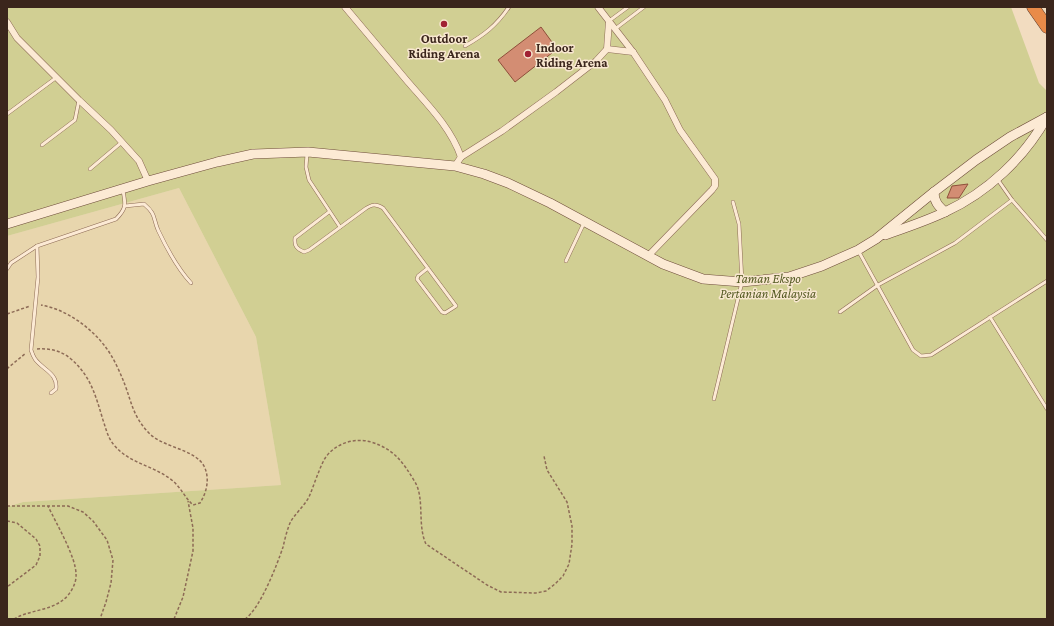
<svg xmlns="http://www.w3.org/2000/svg" width="1054" height="626" viewBox="0 0 1054 626" font-family="'Crimson Pro',serif">
	<style>
		.farmland { fill: #e8d6ad }
		.green { fill: #d1cf93 }
		.building { fill: #d38d73; stroke: #8e4f3a }
		.lines { fill: none; stroke-linecap: round; stroke-linejoin: round }
		.lane-casing { stroke: #8d6b56; stroke-width: 4 }
		.street-casing { stroke: #8d6b56; stroke-width: 7 }
		.secondary-casing { stroke: #6e4c3a; stroke-width: 10 }
		.highway-casing { stroke: #5a3a2b; stroke-width: 13 }
		.path { stroke: #8d6b56; stroke-width: 1.5; stroke-dasharray: 3 2; stroke-linecap: butt }
		.lane { stroke: #fcead4; stroke-width: 3 }
		.street { stroke: #fcead4; stroke-width: 6 }
		.secondary { stroke: #fcead4; stroke-width: 9 }
		.highway { stroke: #e98b49; stroke-width: 12 }
		.poi-dot { fill: #a12134; stroke: #f8e7d0; stroke-width: 1.5 }
		.labels { text-anchor: middle; stroke-width: 3; stroke-linejoin: round; paint-order: stroke }
		.poi-label { font-size: 13px; font-weight: bold; fill: #3b261c; stroke: #f8e7d0 }
		.park-label { font-size: 13px; font-style: italic; fill: #535921; stroke: #f8e7d0 }
	</style>
	<rect width="100%" height="100%" fill="#f2dcc0"/>
	<!-- farmland -->
	<path class="farmland" d="M179,188L256,337L281,485L23,502L7,507V236Z"/>
	<!-- green -->
	<path class="green" d="M7,7H1011L1039,83L1047,91V619H7V507L23,502L281,485L256,337L179,188L7,236Z"/>
	<!-- building -->
	<g class="building">
		<path d="M541,27L557,49L515,82L498,60Z"/>
		<path d="M968,184L959,198H947L952,186Z"/>
	</g>
	<g class="lines">
		<!-- lane casing -->
		<g class="lane-casing">
			<g id="lane">
				<path d="M609,21L628,7"/>
				<path d="M615,29L644,7"/>
				<path d="M465,46C484,35 496,26 509,7"/>
				<path d="M7,114L57,77"/>
				<path d="M42,145L75,120L79,100"/>
				<path d="M307,154L306,167L309,180L340,227"/>
				<path d="M90,169L122,142"/>
				<path d="M998,180L1012,200L1047,240"/>
				<path d="M125,206L144,204C156,214 153,218 158,230C167,249 177,268 191,283"/>
				<path d="M329,212L295,238C294,246 297,249 304,252L309,250L365,209C372,204 376,204 383,208L456,306L445,313L442,312L417,279L418,276L428,268"/>
				<path d="M859,252L913,350L921,356L931,355L1047,281"/>
				<path d="M566,261L584,223"/>
				<path d="M7,269L11,263L37,246"/>
				<path d="M840,312L878,285L955,243L1012,200"/>
				<path d="M990,317L1047,409"/>
				<path d="M51,393L56,389C58,373 43,370 35,359C33,356 32,353 31,350L38,277L37,246L116,219C126,209 126,205 123,191"/>
				<path d="M714,399L742,282L739,224L733,202"/>
			</g>
		</g>
		<!-- street casing -->
		<g class="street-casing">
			<g id="street">
				<path d="M345,7C366,32 387,57 408,82C428,105 451,128 461,157"/>
				<path d="M598,7L633,52L665,100L680,130L715,179V186L712,190L648,256"/>
				<path d="M7,22L17,38L79,100L111,130L139,161L148,181"/>
				<path d="M607,49L633,52"/>
				<path d="M455,166L461,157L502,131L556,92L596,61L607,49L609,21"/>
			</g>
		</g>
		<!-- secondary casing -->
		<g class="secondary-casing">
			<g id="secondary">
				<path d="M934,192C934,201 938,206 945,212"/>
				<path d="M7,224L148,181L217,162L253,154L308,152L455,166L484,174L508,183L550,203L663,264L703,279L742,282L789,277L822,266L858,250L876,239L934,192L976,160L1010,137L1047,117"/>
				<path d="M885,235C905,228 926,221 945,212C988,192 1024,158 1047,117"/>
			</g>
		</g>
		<!-- highway casing -->
		<g class="highway-casing">
			<path id="highway" d="M1033,7L1047,27"/>
		</g>
		<!-- path -->
		<g class="path">
			<path d="M7,314L30,306"/>
			<path d="M37,349C50,348 62,351 71,359C91,376 96,397 103,420C106,429 108,438 114,445C129,463 151,465 169,478C180,485 184,497 193,505L200,503C207,492 210,478 204,466C194,448 161,448 147,431C133,415 132,404 125,385C120,372 113,356 104,345C89,326 65,309 41,305"/>
			<path d="M7,369L9,367L26,353"/>
			<path d="M7,506H68L83,512L93,521L107,540L113,560L111,583L106,602L100,619"/>
			<path d="M7,521L17,523L36,539L40,546V556L36,565L7,587"/>
			<path d="M14,619C29,610 49,611 63,600C70,595 77,583 76,574C76,557 56,523 48,506"/>
			<path d="M174,619L183,597L193,551V528L188,501"/>
			<path d="M245,619C260,609 277,565 283,547C285,539 287,529 291,521C296,513 304,506 309,497C314,485 318,472 324,460C333,444 354,437 371,442C394,449 403,462 415,482C425,499 417,525 426,544L487,585L501,592L536,593L546,591L555,584L563,576L569,564L572,544V526L567,502L547,470L544,456"/>
		</g>
		<!-- lane -->
		<use href="#lane" class="lane"/>
		<!-- street -->
		<use href="#street" class="street"/>
		<!-- secondary -->
		<use href="#secondary" class="secondary"/>
		<!-- highway -->
		<use href="#highway" class="highway"/>
	</g>
	<!-- markers -->
	<g class="poi-dot">
		<circle cx="444" cy="24" r="4"/>
		<circle cx="528" cy="54" r="4"/>
	</g>
	<g class="labels">
		<!-- poi labels -->
		<g class="poi-label">
			<text x="444" y="43">Outdoor<tspan x="444" dy="15">Riding Arena</tspan></text>
			<text x="536" y="52" text-anchor="start">Indoor<tspan x="536" dy="15">Riding Arena</tspan></text>
		</g>
		<!-- park labels -->
		<g class="park-label">
			<text x="768" y="283">Taman Ekspo<tspan x="768" dy="15">Pertanian Malaysia</tspan></text>
		</g>
	</g>
	<!-- border -->
	<rect width="1054" height="626" fill="none" stroke="#3b261c" stroke-width="16"/>
</svg>
